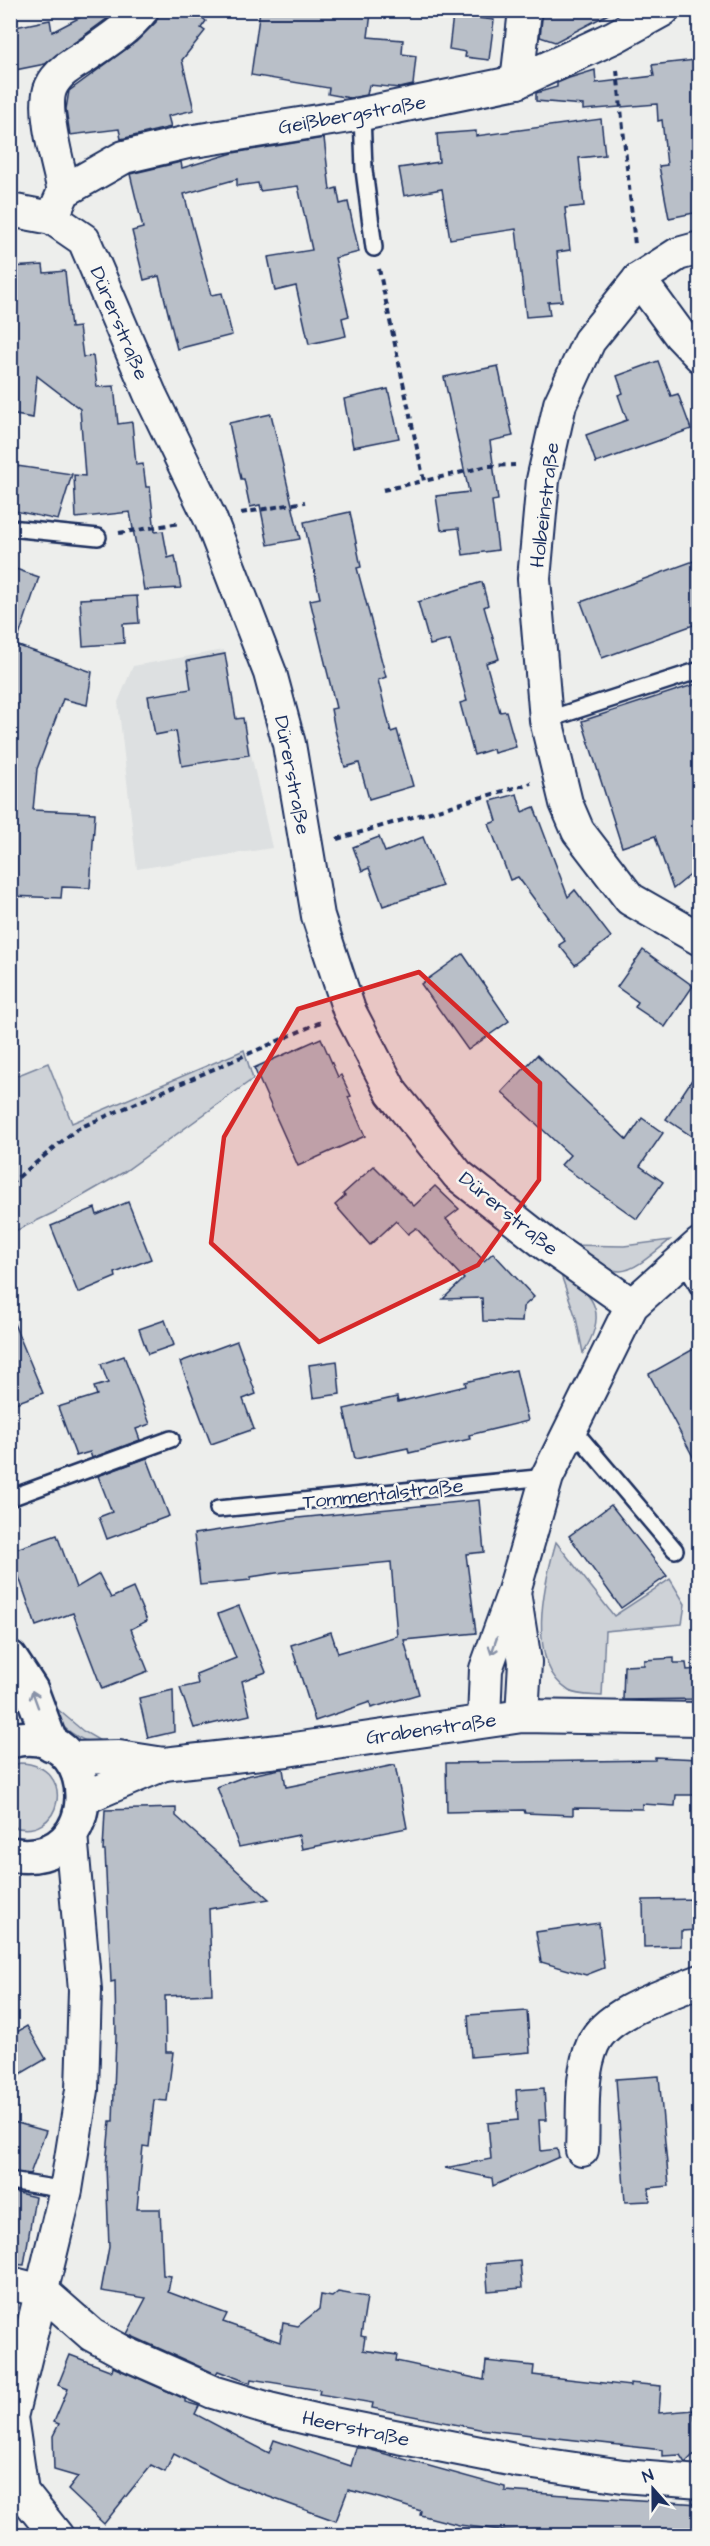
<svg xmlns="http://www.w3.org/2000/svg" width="710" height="2546" viewBox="0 0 710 2546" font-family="'Architects Daughter',sans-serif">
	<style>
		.built { fill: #dde0e1 }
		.green { fill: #ced2d7; stroke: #74809a; stroke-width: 1.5 }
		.building { fill: #b9bfc8; stroke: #1b2f5e; stroke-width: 1.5 }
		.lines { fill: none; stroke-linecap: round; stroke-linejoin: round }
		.service-casing { stroke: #1b2f5e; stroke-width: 20 }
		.minor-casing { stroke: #1b2f5e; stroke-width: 36 }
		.secondary-casing { stroke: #1b2f5e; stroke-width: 38 }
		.path { stroke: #1b2f5e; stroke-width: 4; stroke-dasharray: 6 4.5; stroke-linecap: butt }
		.service { stroke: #f6f6f2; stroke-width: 15 }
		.minor { stroke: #f6f6f2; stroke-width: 32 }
		.secondary { stroke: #f6f6f2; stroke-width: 33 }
		.oneway { stroke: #8892a8 }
		.marked { fill: #d62828; fill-opacity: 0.2; stroke: #d62828; stroke-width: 4.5; stroke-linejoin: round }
		.labels { text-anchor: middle; stroke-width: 5; stroke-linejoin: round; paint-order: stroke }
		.street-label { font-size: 20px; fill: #1b2f5e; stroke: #f6f6f2 }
	</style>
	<rect width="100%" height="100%" fill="#edeeec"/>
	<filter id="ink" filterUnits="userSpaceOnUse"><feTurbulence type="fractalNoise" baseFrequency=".0167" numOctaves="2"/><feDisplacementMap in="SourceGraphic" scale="12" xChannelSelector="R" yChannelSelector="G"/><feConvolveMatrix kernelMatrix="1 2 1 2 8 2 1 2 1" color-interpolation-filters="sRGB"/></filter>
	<g filter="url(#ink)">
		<!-- built -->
		<path class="built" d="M224,650L236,719L243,718L272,848L137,869L118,702L133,666Z"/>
		<!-- green -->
		<g class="green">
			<path d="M244,1050L253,1079L124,1172L53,1213L11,1233V1078L48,1063L72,1123Z"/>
			<path d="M670,1240C621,1280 622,1281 570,1245L624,1246Z"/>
			<path d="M561,1275C599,1295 606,1317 583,1353L576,1318Z"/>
			<path d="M556,1542L614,1616L670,1579L685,1604L682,1624L605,1631L602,1696C593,1695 577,1696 569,1691C525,1663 544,1584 556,1542Z"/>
			<path d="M55,1707L83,1731L104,1743C86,1746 66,1730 54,1718Z"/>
			<path d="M20,1763C79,1765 62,1844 11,1826V1766Z"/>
		</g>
		<!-- building -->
		<g class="building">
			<path d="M94,10H108L112,15L45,64L10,71V28L50,20L52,32Z"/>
			<path d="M160,10H194L206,21L201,28L205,31L182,60L194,110L168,116L171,127L121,139L119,129L70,135L66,109L69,91L136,42L156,22Z"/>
			<path d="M260,10H355L371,13L368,37L403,40L402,54L416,56L413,85L400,88L369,85L367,95L350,98L328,94L329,88L251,75Z"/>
			<path d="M543,10H616L555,42L540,37Z"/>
			<path d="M453,15L494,20L489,60L465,57L466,52L449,49Z"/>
			<path d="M695,60L699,105V212L669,218L659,166L667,165L662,120L658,121L657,104L583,110V105L536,101V93L557,87V83L569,78L595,70L596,83L654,76L652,65Z"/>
			<path d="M601,119L605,155L579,158L584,206L565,208L570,250L557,252L562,301L548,302L550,315L526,317L516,229L450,239L442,189L404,196L399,168L439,162L437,134L476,131V136Z"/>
			<path d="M324,138L330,190L337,188L340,204L348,202L359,252L335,258L349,316L342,318L346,336L309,344L296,286L275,291L268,257L312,250L298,186L260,191L258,183L237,186V179L184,194L211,295L222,293L232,335L177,349L159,276L144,280L132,231L143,228L130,174L181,162L182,168L233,153Z"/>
			<path d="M43,265L44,273L65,271L71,328L79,327L83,357L93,356L97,387L114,386L118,424L132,422L136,465L143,464L146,487H150L155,532L163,531L168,558L175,556L181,588L144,590L130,512L76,518L74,475L85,476L80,409L37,376L33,418L10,414V267Z"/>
			<path d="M658,361L671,396L678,394L691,429L596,463L586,435L627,420L618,395L623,393L617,376Z"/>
			<path d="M498,366L513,436L490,441L498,500L492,501L498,550L463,555L459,528L441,530L436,496L469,492L444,377Z"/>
			<path d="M388,389L399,438L353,447L344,399Z"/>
			<path d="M271,414L300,539L268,545L260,505L250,507L244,479H241L229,423Z"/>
			<path d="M10,465L72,474L58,520L10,510Z"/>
			<path d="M350,512L361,567L357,568L386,677L378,680L391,732L397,730L413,786L369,799L359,763L345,767L335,730L331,709L336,708L310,600L320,598L304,522Z"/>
			<path d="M699,559V623L602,658L581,602Z"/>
			<path d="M10,567L39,577L16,645L92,672L87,705L63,699L37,769L33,810L95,813L90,888L62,887L61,898L10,896Z"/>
			<path d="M482,582L488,605L484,607L499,659L486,663L500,712L506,711L516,747L494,753L493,749L474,755L460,703L467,701L450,640L430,645L418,602Z"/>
			<path d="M137,596L139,623L123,624L124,643L83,646L80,599Z"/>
			<path d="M225,654L236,719L243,718L249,755L182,766L176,731L155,735L148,696L191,689L187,661Z"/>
			<path d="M699,683V868L673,889L655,836L622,847L582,721Z"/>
			<path d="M517,794L522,812L534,807L568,897L575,890L611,937L575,965L559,945L565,941L518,877L510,880L489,824L497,821L491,801Z"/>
			<path d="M379,837L385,852L423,837L442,886L383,906L369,868L362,871L353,847Z"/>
			<path d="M643,950L693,986L665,1027L635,1007L638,1002L617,987Z"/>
			<path d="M463,954L509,1021L468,1050L421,984Z"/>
			<path d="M321,1038L338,1077L341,1075L351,1096L348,1097L365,1136L298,1166L254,1068Z"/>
			<path d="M537,1055L627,1140L642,1118L663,1133L640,1166L663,1182L637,1219L561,1165L570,1155L502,1092Z"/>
			<path d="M699,1069V1141L666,1119Z"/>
			<path d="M374,1166L414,1206L435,1186L459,1209L446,1219L484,1261L493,1253L534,1297L523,1307L522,1322L483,1321L482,1298L443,1299L464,1279L416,1228L408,1234L396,1221L370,1245L335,1205L345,1196L343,1194Z"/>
			<path d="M128,1202L151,1259L115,1273L116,1277L78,1293L51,1226L95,1208L97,1215Z"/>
			<path d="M10,1314L43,1393L10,1405Z"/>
			<path d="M165,1320L174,1345L148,1354L139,1329Z"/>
			<path d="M237,1341L256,1394L243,1399L254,1429L211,1444L180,1362Z"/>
			<path d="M699,1346V1468L649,1374Z"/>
			<path d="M124,1356L150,1424L136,1429L140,1440L92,1458L90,1452L76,1456L58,1407L97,1395L94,1387L108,1383L101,1364Z"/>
			<path d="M337,1361L340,1394L313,1398L309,1365Z"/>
			<path d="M516,1370L528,1421L469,1435L470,1439L409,1453L408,1448L355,1459L344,1409L397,1397L398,1402L466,1386L465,1382Z"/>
			<path d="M147,1458L169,1516L107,1539L99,1517L112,1512L98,1476Z"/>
			<path d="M479,1500L484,1552L466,1554L476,1633L404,1640L419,1694L371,1708L370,1702L315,1721L291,1645L331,1632L338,1653L397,1636L391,1562L276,1573L251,1577V1580L200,1585L194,1534L298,1518Z"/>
			<path d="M611,1505L667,1576L621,1608L569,1536Z"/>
			<path d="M57,1535L76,1588L99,1574L111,1598L133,1588L147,1621L131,1629L148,1671L102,1689L73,1613L36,1626L10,1551Z"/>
			<path d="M239,1606L266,1672L242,1681L250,1715L194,1728L180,1688L198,1684L196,1674L236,1658L218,1614Z"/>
			<path d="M674,1658V1663H686L687,1670L699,1669V1699L623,1700L624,1666L644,1665V1660Z"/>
			<path d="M173,1690L174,1732L148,1738L139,1698Z"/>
			<path d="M655,1757L699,1759V1795H676L675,1806L642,1804V1809L573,1808V1815L525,1813L524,1810L447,1812L446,1763L655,1760Z"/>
			<path d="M395,1765L407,1828L302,1849L299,1835L239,1847L217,1787L246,1776L280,1769H283L286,1787Z"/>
			<path d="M176,1808V1816L269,1899L209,1909L212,1994L165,1996L166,2052H173L167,2101L154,2100L149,2147L143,2146L137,2209H160L163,2275L171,2276L168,2292L227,2314L223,2322L280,2342L283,2323L298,2326L319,2309L321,2295L332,2297L338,2292L367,2297L361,2336L365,2337L363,2350L397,2355L396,2361L484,2380L486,2361L534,2366L533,2375L630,2386V2383L661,2386L659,2413L694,2410L695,2420H699V2455H693L685,2463L680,2455L662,2456V2450L479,2429L372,2408L373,2403L319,2394L320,2390L251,2379L250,2383L218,2371L216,2374L127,2334L146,2298L101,2291L109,2247L106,2165L110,2121H113L116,2036L115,1981L111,1982L105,1851H103L105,1810Z"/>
			<path d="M699,1899V1930L681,1931V1946L644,1947L643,1900Z"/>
			<path d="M599,1923L604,1968L586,1975L541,1962L536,1932Z"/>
			<path d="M527,2011L530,2052L471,2057L468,2015Z"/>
			<path d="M27,2026L46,2059L10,2080V2036Z"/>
			<path d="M659,2076L669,2186L649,2188L650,2201L625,2202L616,2079Z"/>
			<path d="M544,2088L546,2120H539L541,2151L557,2149L559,2157L493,2186L492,2178L445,2168L491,2159L488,2123L518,2120L516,2090Z"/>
			<path d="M10,2121L46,2131L30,2174L10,2171Z"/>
			<path d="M10,2191L35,2197L24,2265L10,2264Z"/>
			<path d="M520,2261L522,2288L488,2291L486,2264Z"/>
			<path d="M70,2355L112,2371L113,2367L185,2399V2402L199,2406L195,2414L269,2453L274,2440L351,2466L356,2448H364L505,2487V2491L699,2504V2535H542L459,2525L420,2515L421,2511L373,2496L348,2490L336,2521L228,2482L174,2454L165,2472L151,2465L104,2524L68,2490L78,2477L54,2470L53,2436L59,2424L54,2422L68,2389L58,2385Z"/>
		</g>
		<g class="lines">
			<!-- service casing -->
			<g class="service-casing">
				<g id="service">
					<path d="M362,114L364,170L374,248"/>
					<path d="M10,528L98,537"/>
					<path d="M546,720L700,670"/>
					<path d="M683,1260L700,1290"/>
					<path d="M572,1428L675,1550"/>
					<path d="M10,1498L171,1439"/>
					<path d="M218,1509L547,1477"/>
					<path d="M10,2181L66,2190"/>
				</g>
			</g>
			<!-- minor casing -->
			<g class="minor-casing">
				<g id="minor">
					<path d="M517,82L525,10"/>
					<path d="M64,191C59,167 41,109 51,87C58,71 75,63 89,54C109,40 127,29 142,10"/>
					<path d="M10,210L52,218L84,240L150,394L210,518L270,673L289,744L318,916L349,1010L392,1093L458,1175L547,1245L632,1305"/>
					<path d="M52,218L64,191L124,157L188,142L362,114L517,82L614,37L663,10"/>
					<path d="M700,248L678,254L639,279L589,341L560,404L543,480L534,579L546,720L566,803L578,831L630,899L700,939"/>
					<path d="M639,279L680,335L700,356"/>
					<path d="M514,1592L525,1662L522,1716"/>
					<path d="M484,1720L486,1669L514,1591L547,1477L632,1305L700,1244"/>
					<path d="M70,1758L119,1757L164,1764L287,1750L522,1716L700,1719"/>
					<path d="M84,1798L164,1764"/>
					<path d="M582,2150C584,2117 579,2075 593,2044C607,2012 669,1994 700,1981"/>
					<path d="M10,2283L42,2291L92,2335L127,2354L213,2392L269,2409L328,2423L520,2461L623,2476L700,2482"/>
					<path d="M57,2536L22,2492L11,2417L66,2190L82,2090L85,1990L71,1834"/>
				</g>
			</g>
			<!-- secondary casing -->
			<g class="secondary-casing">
				<g id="secondary">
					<path d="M10,1658L31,1690L51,1744"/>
					<path d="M10,1741C103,1716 109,1873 10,1854"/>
				</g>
			</g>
			<!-- path -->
			<g class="path">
				<path d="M617,70L635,245"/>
				<path d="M379,269L424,481L488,466L515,465"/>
				<path d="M383,490L423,481"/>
				<path d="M241,513L305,502"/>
				<path d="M119,533L180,523"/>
				<path d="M337,839L531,783"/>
				<path d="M10,1184L77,1129L321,1022"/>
			</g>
			<!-- service -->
			<use href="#service" class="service"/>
			<!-- minor -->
			<use href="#minor" class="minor"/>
			<!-- secondary -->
			<use href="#secondary" class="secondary"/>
		</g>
		<!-- one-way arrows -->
		<defs><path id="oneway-shaft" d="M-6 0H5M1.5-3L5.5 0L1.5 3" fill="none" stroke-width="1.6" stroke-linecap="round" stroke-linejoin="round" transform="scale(1.5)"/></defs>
		<g class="oneway">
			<use href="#oneway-shaft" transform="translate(494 1646) rotate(109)"/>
			<use href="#oneway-shaft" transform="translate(35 1699) rotate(-110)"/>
		</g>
	</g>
	<!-- marked area -->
	<path class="marked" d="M419,972L540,1083L539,1180L478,1265L319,1342L211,1243L224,1137L298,1009Z"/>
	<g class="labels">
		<!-- street labels -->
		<g class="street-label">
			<text transform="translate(352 114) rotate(-10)" y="7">Geißbergstraße</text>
			<text transform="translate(120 323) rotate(67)" y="7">Dürerstraße</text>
			<text transform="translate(544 505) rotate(-83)" y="7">Holbeinstraße</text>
			<text transform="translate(293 775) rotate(79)" y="7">Dürerstraße</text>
			<text transform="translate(509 1213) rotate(39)" y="7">Dürerstraße</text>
			<text transform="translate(383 1493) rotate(-6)" y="7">Tommentalstraße</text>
			<text transform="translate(431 1728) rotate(-8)" y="7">Grabenstraße</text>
			<text transform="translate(356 2428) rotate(12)" y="7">Heerstraße</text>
		</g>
	</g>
	<!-- margin -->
	<rect width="710" height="2546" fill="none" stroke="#f6f6f2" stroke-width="36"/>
	<rect x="18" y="18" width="674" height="2510" fill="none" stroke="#1b2f5e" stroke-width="2" filter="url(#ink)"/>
	<!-- north arrow -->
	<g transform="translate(653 2489) rotate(339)" stroke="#f6f6f2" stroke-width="4.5" paint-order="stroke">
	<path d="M0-4.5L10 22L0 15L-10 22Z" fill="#1b2f5e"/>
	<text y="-9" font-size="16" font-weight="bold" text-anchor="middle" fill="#1b2f5e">N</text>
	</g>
</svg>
